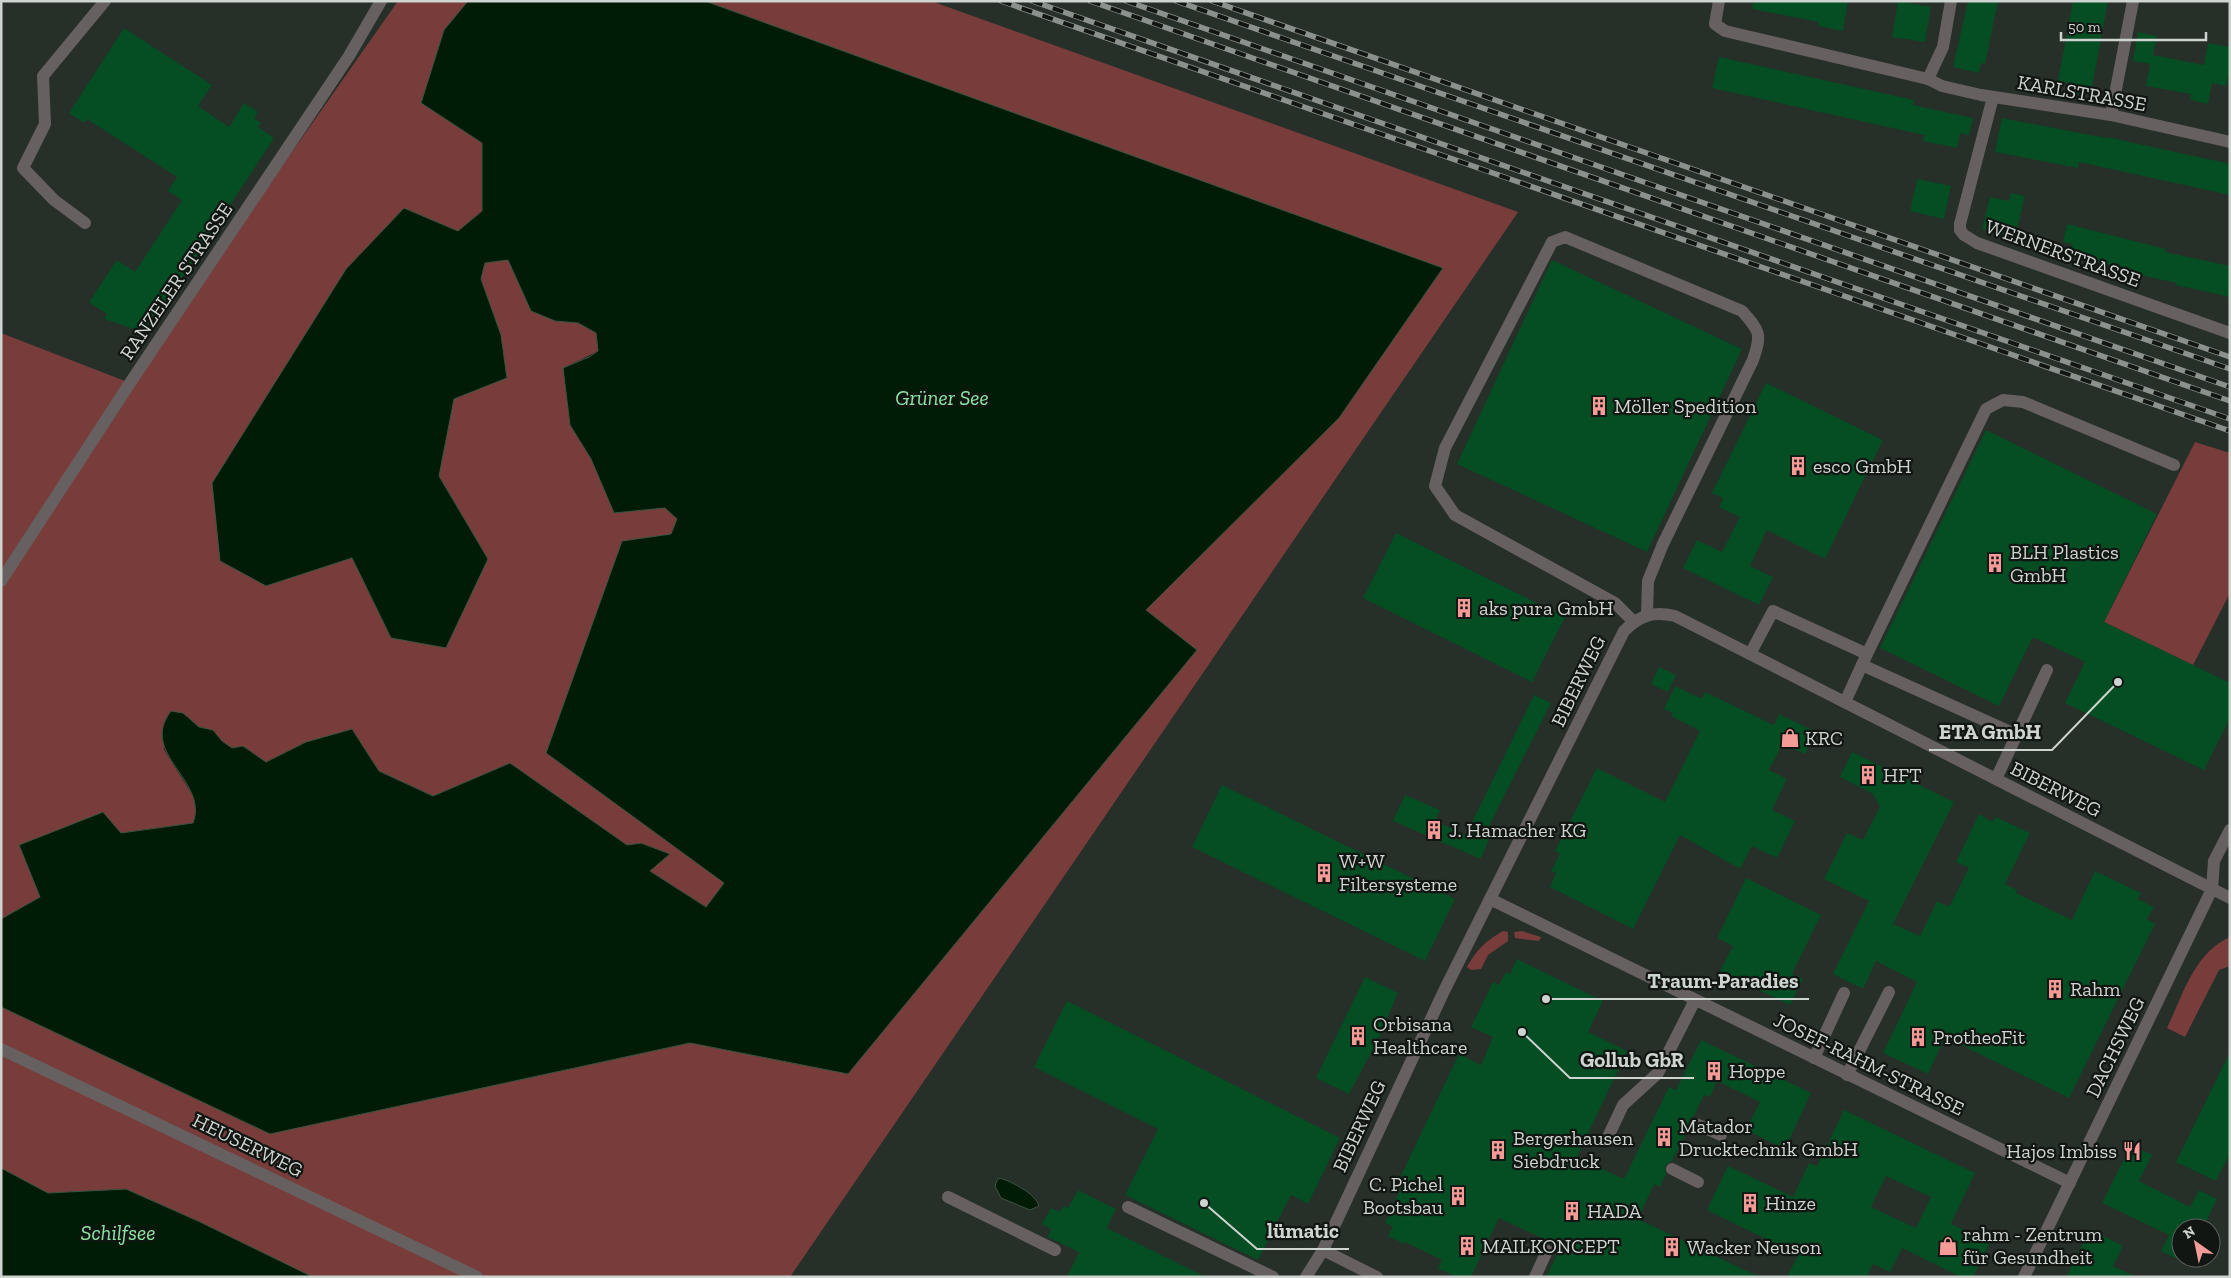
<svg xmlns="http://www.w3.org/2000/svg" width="2231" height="1278" viewBox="0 0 2231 1278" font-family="'Zilla Slab',serif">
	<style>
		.green { fill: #783d3b }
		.water { fill: #001c06; stroke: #3e5342 }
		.building { fill: #054d23; fill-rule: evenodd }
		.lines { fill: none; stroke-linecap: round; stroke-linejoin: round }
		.minor { stroke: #676060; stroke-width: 12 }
		.rail-casing { stroke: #8b928d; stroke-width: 5.5 }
		.rail { stroke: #121613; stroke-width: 4; stroke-dasharray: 11; stroke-linecap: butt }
		.labels { text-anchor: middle; stroke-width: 4.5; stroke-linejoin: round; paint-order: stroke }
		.street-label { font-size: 20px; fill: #ced4cf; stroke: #121613 }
		.poi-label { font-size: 20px; fill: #ced4cf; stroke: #121613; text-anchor: start }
		.water-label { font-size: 21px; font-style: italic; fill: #8de6a3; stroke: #121613 }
		.leader { fill: none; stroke: #ced4cf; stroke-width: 2 }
		.callout-dot { fill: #ced4cf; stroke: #121613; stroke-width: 2 }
		.callout-label { font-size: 21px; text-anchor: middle; font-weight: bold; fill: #ced4cf; stroke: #121613; stroke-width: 4.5; stroke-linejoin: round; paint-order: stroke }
	</style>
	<rect width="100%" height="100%" fill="#262f28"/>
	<!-- green -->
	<g class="green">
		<path d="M398,1H468L444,30L421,103L482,143V211L458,231L266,586L352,558L391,638L488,559L439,476L454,399L501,335L481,279L485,263L508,260L531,311L555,321L578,323L596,333L598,351L563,368L570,425L591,459L665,508L677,519L671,534L546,753L724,883L707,907L650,871L669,854L641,843L627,845L510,763L434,796L379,771L352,729L306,742L266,762L243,746L232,748L222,741L213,730L199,727L183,713L163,725L164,750L195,799L197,812L193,823L20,846L41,897L1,919V333L130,383Z"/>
		<path d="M705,1H931L1518,212L790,1277H313L198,1221L126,1189L48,1193L1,1168V1007L270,1134L690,1043L848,1074L1196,650L1145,610L1339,418L1442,268Z"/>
		<path d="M2195,442L2230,453V593L2193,665L2104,622Z"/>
		<path d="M1503,931L1508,932V941L1488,955L1481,969L1471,970L1467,967C1476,950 1487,940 1503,931Z"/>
		<path d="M1522,931L1541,937L1539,941L1515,938L1514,932Z"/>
		<path d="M2230,937V966L2219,970L2185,1037L2167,1028C2183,995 2194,953 2230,937Z"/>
	</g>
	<!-- water -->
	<g class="water">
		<path d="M468,1H705L1443,268L1339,418L1146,610L1197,650L848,1074L690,1043L270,1134L1,1007V919L40,897L19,845L103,812L121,833L193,823C209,780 138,754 171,711L183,713L199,727L213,730L222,741L232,748L243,746L266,762L306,742L352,729L379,771L433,796L510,763L627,845L641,843L670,854L650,871L706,907L724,883L546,753L622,541L671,534L677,519L665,508L614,513L591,459L570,425L563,368L589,357L598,351L596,333L578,323L555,321L531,311L508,260L485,263L481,279L501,335L507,378L454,399L439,476L488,559L446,648L391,638L352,558L266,586L220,561L212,483L346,269L404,208L458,231L482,211V143L421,103L444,30Z"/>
		<path d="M1,1168L48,1193L126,1189L198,1221L313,1277H1Z"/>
		<path d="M1000,1178C1012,1182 1035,1193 1039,1206L1030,1210L1001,1198L995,1186L997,1180Z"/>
	</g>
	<!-- building -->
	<g class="building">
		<path d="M1753,1H1848L1843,31L1818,26L1819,22L1752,9Z"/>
		<path d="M1898,1L1931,7L1925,42L1892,37Z"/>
		<path d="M1968,1H1998L1985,64L1981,63L1979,73L1953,67Z"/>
		<path d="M2073,1H2108L2092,87L2086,86L2084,95L2067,92L2069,83L2058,81Z"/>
		<path d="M124,28L212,85L198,106L229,127L244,103L258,112L254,118L261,123L258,127L274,138L146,333L104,319L107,314L89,302L117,260L135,272L182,200L168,191L177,177L87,119L84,123L69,113Z"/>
		<path d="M2138,32L2157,36L2153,55L2204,65L2208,43L2230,47V67L2226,86L2212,83L2208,104L2190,100L2191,94L2146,86L2150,64L2133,61Z"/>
		<path d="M1719,57L1914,100L1913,105L1973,118L1969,135L1960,133L1957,148L1923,141L1924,135L1712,88Z"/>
		<path d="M2002,118L2106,138L2107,137L2230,164V195L2079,162L2078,168L1995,152Z"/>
		<path d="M1917,179L1951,186L1944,219L1910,211Z"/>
		<path d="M2011,193L2025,196L2014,242L2001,239L2002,234L1982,229L1990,197L2009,201Z"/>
		<path d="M2067,224L2166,249L2165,252L2230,266V297L2176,285V283L2123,271V268L2069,256L2072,244L2063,242Z"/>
		<path d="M1552,260L1742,349L1647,552L1457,464Z"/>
		<path d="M1766,383L1883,440L1825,559L1767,530L1750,566L1773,577L1759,605L1683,568L1697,540L1722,552L1740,517L1719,507L1723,498L1712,493Z"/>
		<path d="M1986,430L2157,514L2104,622L2230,683V718L2204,770L2065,703L2085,662L2033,637L1999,706L1880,648Z"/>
		<path d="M1396,533L1565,617L1532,682L1363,598Z"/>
		<path d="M1659,667L1676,675L1668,692L1651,684Z"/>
		<path d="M1675,686L1702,699L1705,692L1774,725L1779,714L1816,732L1805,754L1783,743L1769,770L1787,779L1772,810L1795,821L1777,858L1752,846L1740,869L1680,835L1633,929L1550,887L1556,873L1551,871L1560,854L1555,851L1597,768L1665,802L1700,731L1671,716L1673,713L1664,709Z"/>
		<path d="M1534,695L1551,703L1486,832L1491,834L1481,859L1393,821L1405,795L1440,810L1435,821L1466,835Z"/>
		<path d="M1852,752L1954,802L1893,924L1920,936L1937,901L1949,907L1969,868L1956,862L1979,814L1993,822L1996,817L2030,833L2005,884L2017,890L2016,893L2072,920L2095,871L2141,893L2138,899L2154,907L2147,919L2155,924L2069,1098L1945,1037L1928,1074L1883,1053L1917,982L1876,961L1863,989L1833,974L1869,901L1824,879L1847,833L1863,840L1880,807L1873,794L1840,777Z"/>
		<path d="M1222,785L1455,899L1425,961L1192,847Z"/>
		<path d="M1746,878L1821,915L1792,974L1803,979L1790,1005L1720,971L1733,946L1717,938Z"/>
		<path d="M1517,959L1603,1001L1588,1032L1627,1051L1577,1157L1624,1179L1669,1087L1676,1090L1701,1040L1811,1093L1785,1149L1746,1130L1760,1102L1717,1081L1710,1097L1704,1095L1694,1116L1689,1120V1127L1672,1161L1665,1166L1666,1174L1660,1187L1654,1184L1638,1219L1759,1277H1546L1561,1247L1499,1218L1471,1277H1456L1438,1268L1442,1260L1405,1242L1404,1244L1388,1236L1393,1226L1385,1223L1401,1188L1396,1186L1459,1054L1481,1065L1493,1037L1471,1027L1493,982L1499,985L1506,972L1510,974Z"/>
		<path d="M1365,977L1398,993L1376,1044L1349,1094L1316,1078Z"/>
		<path d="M1067,1001L1340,1138L1308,1204L1291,1195L1258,1260L1125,1195L1158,1129L1034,1067Z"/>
		<path d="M2230,1052V1153L2216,1181L2176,1162Z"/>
		<path d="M1844,1110L1975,1173L1951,1224L1990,1242L1973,1277H1961L1902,1248L1890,1272L1873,1264L1867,1277H1787L1798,1255L1707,1210L1728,1166L1793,1197L1809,1163L1817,1166ZM1886,1176L1931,1197L1916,1228L1871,1207Z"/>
		<path d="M2131,1145L2152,1155L2139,1181L2190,1207L2199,1190L2217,1199L2203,1228H2181V1261L2161,1251L2169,1235L2102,1203Z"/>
		<path d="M1078,1190L1116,1209L1107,1228L1206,1277H1067L1079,1252L1048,1237L1051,1229L1042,1224L1051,1208L1060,1212L1063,1206L1068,1208Z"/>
		<path d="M2090,1229L2123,1246L2113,1266L2136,1277H2066Z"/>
	</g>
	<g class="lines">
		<!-- minor -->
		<g class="minor">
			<path d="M1719,1L1715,24L1725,31L1928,79L1942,86L1981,95L2111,115L2230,142"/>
			<path d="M1928,79L1943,47L1951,1"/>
			<path d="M1993,97L1960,224V230L1964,235L1977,243L2230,333"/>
			<path d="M2111,115L2133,1"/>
			<path d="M85,223L54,200L23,168L45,124L43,76L105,1"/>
			<path d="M1,581L130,383L349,56L381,1"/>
			<path d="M1634,622L1615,603L1455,515L1435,486L1445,448L1552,242L1565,237L1742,311C1760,331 1762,334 1753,360L1663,544L1648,581L1647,614"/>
			<path d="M1750,654L1773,611L1867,654L1845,702"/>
			<path d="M1867,654L1986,409L2003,400L2023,402L2174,465"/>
			<path d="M1862,665L2017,735"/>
			<path d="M1996,779L2047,670"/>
			<path d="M1490,899L2070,1183"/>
			<path d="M1,1049L477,1277"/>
			<path d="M1814,1058L1844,993"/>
			<path d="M1847,1075L1889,992"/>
			<path d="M1696,1124L1721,1135"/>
			<path d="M1607,1139L1623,1105L1658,1073L1695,1000"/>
			<path d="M1672,1169L1698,1182"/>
			<path d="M948,1197L1055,1250"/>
			<path d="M1128,1207L1273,1277"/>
			<path d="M1323,1250L1377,1277"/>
			<path d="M1306,1277L1323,1250L1444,991L1624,631C1640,615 1653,611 1675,616L2230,898"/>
			<path d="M1535,1277L1547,1251"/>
			<path d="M2024,1277L2212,889L2214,861L2230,830"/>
		</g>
		<!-- rail casing -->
		<g class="rail-casing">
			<g id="rail">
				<path d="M1001,1L2230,431"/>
				<path d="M1032,1L2230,419"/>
				<path d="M1090,1L2230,401"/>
				<path d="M1126,1L2230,387"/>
				<path d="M1176,1L2230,369"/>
				<path d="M1212,1L2230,357"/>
			</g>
		</g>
		<!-- rail -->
		<use href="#rail" class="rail"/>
	</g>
	<!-- icons -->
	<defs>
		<g id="building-bare" transform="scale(1.5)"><path d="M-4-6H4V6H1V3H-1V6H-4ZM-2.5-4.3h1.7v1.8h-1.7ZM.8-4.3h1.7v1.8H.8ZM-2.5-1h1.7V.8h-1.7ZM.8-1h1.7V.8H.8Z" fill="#f59b97" stroke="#121613" stroke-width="2.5" paint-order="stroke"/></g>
		<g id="shop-bare" transform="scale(1.5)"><path d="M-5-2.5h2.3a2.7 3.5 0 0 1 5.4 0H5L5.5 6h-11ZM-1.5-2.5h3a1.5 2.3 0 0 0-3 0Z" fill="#f59b97" stroke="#121613" stroke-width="2.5" paint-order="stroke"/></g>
		<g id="restaurant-bare" transform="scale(1.5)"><path d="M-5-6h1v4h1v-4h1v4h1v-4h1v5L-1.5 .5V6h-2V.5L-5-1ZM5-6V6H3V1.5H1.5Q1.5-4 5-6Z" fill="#f59b97" stroke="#121613" stroke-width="2.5" paint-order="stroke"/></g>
	</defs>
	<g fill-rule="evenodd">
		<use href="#building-bare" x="1599" y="406"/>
		<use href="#building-bare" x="1798" y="466"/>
		<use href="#building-bare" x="1995" y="563"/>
		<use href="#building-bare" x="1464" y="608"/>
		<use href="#shop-bare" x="1790" y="738"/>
		<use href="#building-bare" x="1868" y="775"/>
		<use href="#building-bare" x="1434" y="830"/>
		<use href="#building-bare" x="1324" y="873"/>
		<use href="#building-bare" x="2055" y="989"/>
		<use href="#building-bare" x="1358" y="1036"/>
		<use href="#building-bare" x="1918" y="1037"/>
		<use href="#building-bare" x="1714" y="1071"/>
		<use href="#building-bare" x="1664" y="1137"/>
		<use href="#building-bare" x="1498" y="1150"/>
		<use href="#restaurant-bare" x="2132" y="1151"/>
		<use href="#building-bare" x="1458" y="1196"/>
		<use href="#building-bare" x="1750" y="1203"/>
		<use href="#building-bare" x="1572" y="1211"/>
		<use href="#building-bare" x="1467" y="1246"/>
		<use href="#shop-bare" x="1948" y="1246"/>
		<use href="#building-bare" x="1672" y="1247"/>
	</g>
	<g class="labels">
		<!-- street labels -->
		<g class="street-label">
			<text transform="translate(2082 93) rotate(10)" y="7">KARLSTRASSE</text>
			<text transform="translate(2063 253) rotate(20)" y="7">WERNERSTRASSE</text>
			<text transform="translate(176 281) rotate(-56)" y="7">RANZELER STRASSE</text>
			<text transform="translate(1578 681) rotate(-64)" y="7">BIBERWEG</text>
			<text transform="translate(2056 789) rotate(27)" y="7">BIBERWEG</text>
			<text transform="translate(2115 1047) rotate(-64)" y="7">DACHSWEG</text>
			<text transform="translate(1869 1064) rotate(26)" y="7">JOSEF-RAHM-STRASSE</text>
			<text transform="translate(1359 1126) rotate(-65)" y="7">BIBERWEG</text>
			<text transform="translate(248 1145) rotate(26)" y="7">HEUSERWEG</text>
		</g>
		<!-- poi labels -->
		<g class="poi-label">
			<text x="1614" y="413">Möller Spedition</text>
			<text x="1813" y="473">esco GmbH</text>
			<text x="2010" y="559">BLH Plastics<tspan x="2010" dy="23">GmbH</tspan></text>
			<text x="1479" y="615">aks pura GmbH</text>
			<text x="1805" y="745">KRC</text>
			<text x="1883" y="782">HFT</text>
			<text x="1449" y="837">J. Hamacher KG</text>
			<text x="1339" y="868">W+W<tspan x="1339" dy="23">Filtersysteme</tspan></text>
			<text x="2070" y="996">Rahm</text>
			<text x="1373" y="1031">Orbisana<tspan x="1373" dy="23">Healthcare</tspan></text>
			<text x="1933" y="1044">ProtheoFit</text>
			<text x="1729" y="1078">Hoppe</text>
			<text x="1679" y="1133">Matador<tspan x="1679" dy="23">Drucktechnik GmbH</tspan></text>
			<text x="1513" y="1145">Bergerhausen<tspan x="1513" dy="23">Siebdruck</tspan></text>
			<text x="2117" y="1158" text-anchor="end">Hajos Imbiss</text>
			<text x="1443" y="1191" text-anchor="end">C. Pichel<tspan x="1443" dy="23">Bootsbau</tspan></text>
			<text x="1765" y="1210">Hinze</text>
			<text x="1587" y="1218">HADA</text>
			<text x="1963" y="1241">rahm - Zentrum<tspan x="1963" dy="23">für Gesundheit</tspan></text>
			<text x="1482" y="1253">MAILKONCEPT</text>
			<text x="1687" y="1254">Wacker Neuson</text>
		</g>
		<!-- water labels -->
		<g class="water-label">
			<text x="942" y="405">Grüner See</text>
			<text x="118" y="1240">Schilfsee</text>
		</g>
	</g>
	<!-- callouts -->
	<path class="leader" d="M2118 682L2052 750H1929M1546 999L1637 999H1809M1522 1032L1570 1078H1694M1204 1203L1257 1249H1349"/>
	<g class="callout-dot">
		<circle cx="2118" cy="682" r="5"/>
		<circle cx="1546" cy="999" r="5"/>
		<circle cx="1522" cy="1032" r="5"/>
		<circle cx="1204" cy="1203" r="5"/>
	</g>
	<g class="callout-label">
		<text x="1990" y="739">ETA GmbH</text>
		<text x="1723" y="988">Traum-Paradies</text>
		<text x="1632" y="1067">Gollub GbR</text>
		<text x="1303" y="1238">lümatic</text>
	</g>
	<!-- border -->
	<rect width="2231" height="1278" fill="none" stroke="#ced4cf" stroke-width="5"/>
	<!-- north arrow -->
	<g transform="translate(2196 1243) rotate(327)"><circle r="24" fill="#121613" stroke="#5d625e"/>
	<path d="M0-4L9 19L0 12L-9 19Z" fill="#f59b97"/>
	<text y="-8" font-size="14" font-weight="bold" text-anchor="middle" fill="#ced4cf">N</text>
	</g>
	<!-- scale -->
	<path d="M2061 32v8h145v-8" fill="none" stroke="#ced4cf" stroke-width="2.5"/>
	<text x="2068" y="32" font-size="15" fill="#ced4cf" stroke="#121613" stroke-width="4" paint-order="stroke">50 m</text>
</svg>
